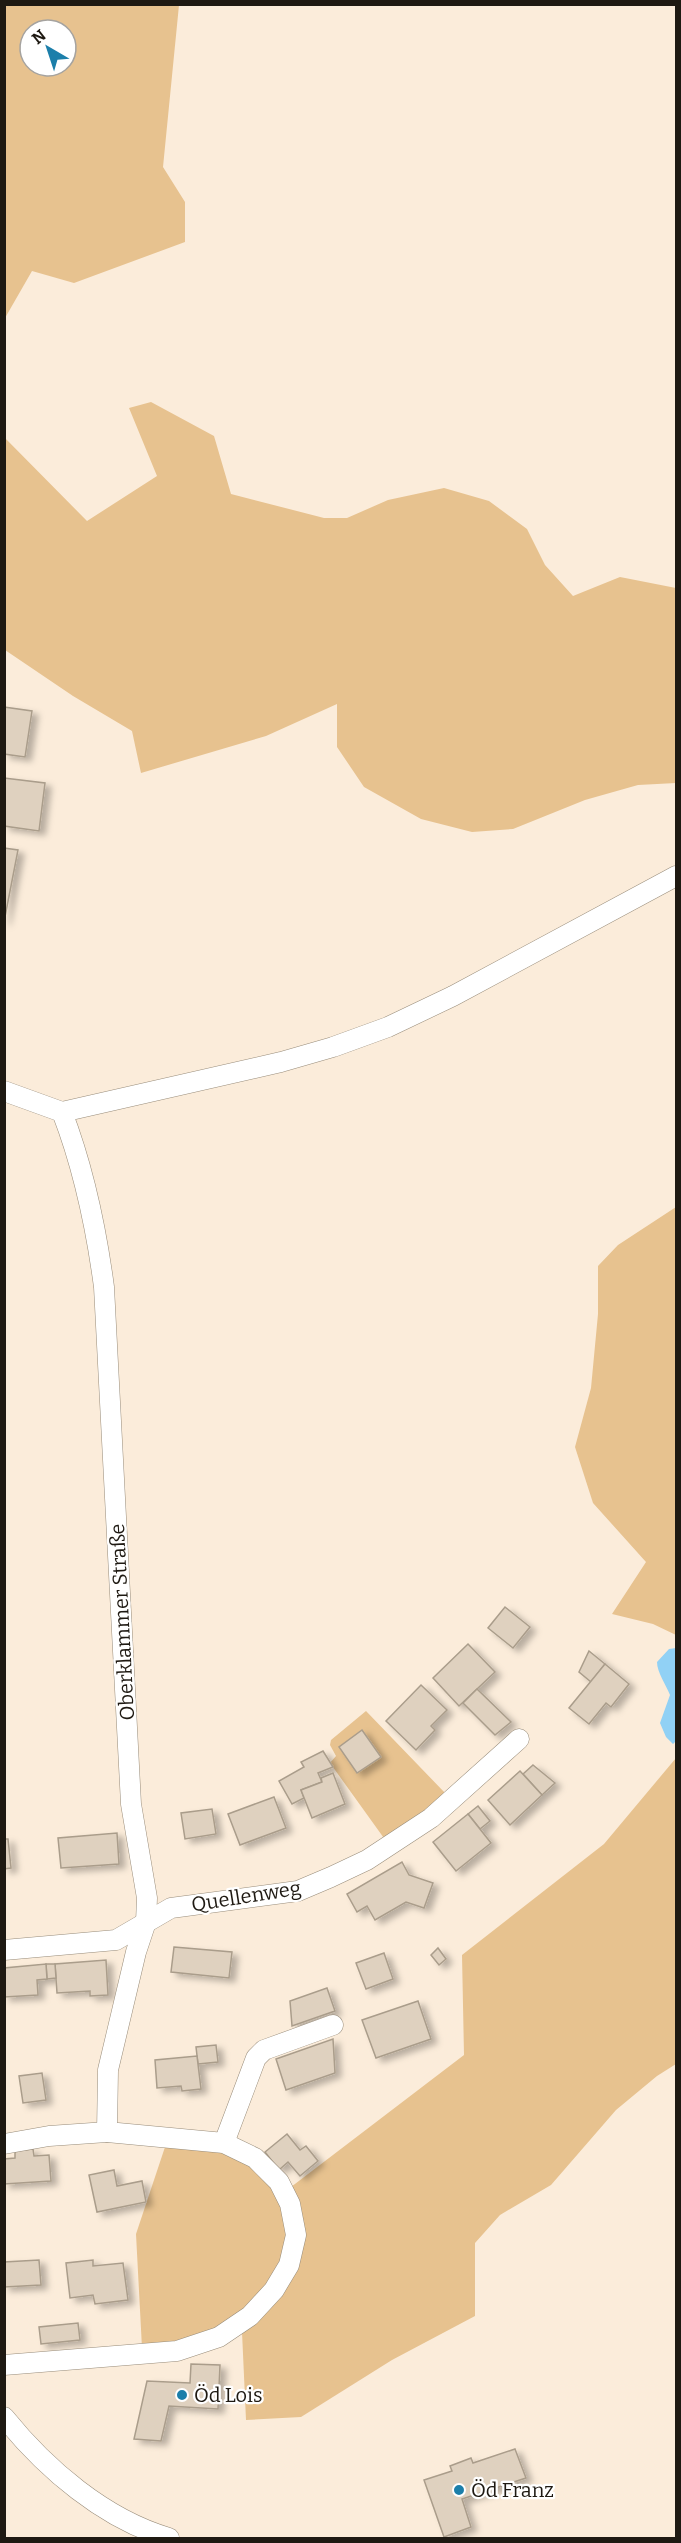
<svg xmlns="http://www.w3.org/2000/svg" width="681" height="2543" viewBox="0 0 681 2543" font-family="Bitter,serif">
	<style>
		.green { fill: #e7c28f; fill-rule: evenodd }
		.water { fill: #91d1f5 }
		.building { fill: #dfd1bf; stroke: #aa9d8b; stroke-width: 1.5; filter: url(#shadow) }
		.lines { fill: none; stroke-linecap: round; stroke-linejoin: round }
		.street-casing { stroke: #988c7a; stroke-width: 21 }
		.street { stroke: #fff; stroke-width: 20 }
		.poi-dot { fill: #1c7faa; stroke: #fff; stroke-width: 2 }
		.labels { text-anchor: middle; stroke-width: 4.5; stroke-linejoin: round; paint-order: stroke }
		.street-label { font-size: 20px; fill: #1e1912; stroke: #fff }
		.poi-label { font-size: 20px; fill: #1e1912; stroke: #fff; text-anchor: start }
	</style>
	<defs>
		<filter id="shadow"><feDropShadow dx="6" dy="4" stdDeviation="3" flood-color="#0004"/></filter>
	</defs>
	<rect width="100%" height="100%" fill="#fbecda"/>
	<!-- green -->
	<g class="green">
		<path d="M5,4L179,5L163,167L185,202V242L74,283L32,271L5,318ZM30,30H66V66H30Z"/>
		<path d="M151,402L214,436L231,494L324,518H347L388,500L444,488L489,501L527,529L545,565L573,596L620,577L676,588V783L638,785L585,800L513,829L472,832L421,819L364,787L337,747V704L266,736L141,773L132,731L73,696L5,650L4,437L87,521L157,476L129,408Z"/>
		<path d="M676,1207V1635L653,1624L612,1614L646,1562L593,1503L575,1447L591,1388L598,1314V1266L618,1245Z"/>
		<path d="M366,1711L446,1794L386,1841L330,1763L336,1756L330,1745L331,1740Z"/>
		<path d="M676,1758V2064L657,2076L616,2110L551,2185L500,2215L475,2243V2316L392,2360L301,2417L246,2420L242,2332L286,2284L291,2187L464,2055L462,1955L604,1844Z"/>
		<path d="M166,2144C180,2145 199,2143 212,2148C232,2155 257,2166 271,2182C304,2221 285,2274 252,2305C222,2333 180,2340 142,2348L136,2234Z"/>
	</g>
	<!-- water -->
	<path class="water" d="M676,1648V1741L673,1744L666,1737L660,1723L670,1695C666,1685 657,1672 657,1662L669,1649Z"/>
	<!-- building -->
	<g class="building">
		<path d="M4,707L32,711L25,757L4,754Z"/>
		<path d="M4,778L45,783L39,831L4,826Z"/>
		<path d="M4,848L18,850L4,922Z"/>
		<path d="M505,1607L530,1627L513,1648L488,1628Z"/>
		<path d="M468,1644L495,1672L459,1706L433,1678Z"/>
		<path d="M589,1651L605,1664L591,1682L579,1672Z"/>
		<path d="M605,1664L629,1684L611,1707L606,1703L589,1724L569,1708Z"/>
		<path d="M421,1685L447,1710L431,1726L435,1730L416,1750L386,1721Z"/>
		<path d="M477,1689L511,1722L495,1735L463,1703Z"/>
		<path d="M362,1730L381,1757L357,1773L339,1747Z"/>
		<path d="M323,1751L333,1767L318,1773L322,1782L301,1790L304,1798L292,1804L279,1781L304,1767L301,1762Z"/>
		<path d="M533,1765L555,1783L542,1795L523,1774Z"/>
		<path d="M520,1771L542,1795L510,1825L488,1800Z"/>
		<path d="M333,1773L345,1804L312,1818L301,1790L322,1782L321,1778Z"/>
		<path d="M274,1797L286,1828L240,1845L228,1814Z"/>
		<path d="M478,1806L490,1821L480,1829L468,1814Z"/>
		<path d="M212,1809L216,1834L185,1839L181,1813Z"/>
		<path d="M468,1814L491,1843L456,1871L433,1842Z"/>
		<path d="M117,1833L119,1864L61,1868L58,1838Z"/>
		<path d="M4,1839H8L11,1868L4,1869Z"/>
		<path d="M402,1862L409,1875L433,1883L424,1908L406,1902L375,1920L367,1906L357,1912L347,1894Z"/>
		<path d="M174,1947L232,1952L229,1978L171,1972Z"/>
		<path d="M438,1948L446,1959L439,1965L431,1955Z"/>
		<path d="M384,1953L393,1979L366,1989L356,1963Z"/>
		<path d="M106,1960L108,1995L90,1996V1991L57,1993L55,1964Z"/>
		<path d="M46,1964H55L56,1978L47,1979Z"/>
		<path d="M46,1964L47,1979L37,1980L38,1995L4,1997V1968Z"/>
		<path d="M327,1988L335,2011L292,2026L290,2001Z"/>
		<path d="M418,2001L431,2039L376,2058L362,2020Z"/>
		<path d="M333,2039L335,2073L286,2090L276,2059Z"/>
		<path d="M216,2045L218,2062L198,2064L196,2047Z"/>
		<path d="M197,2056L201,2089L182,2091L181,2086L157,2088L155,2060Z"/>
		<path d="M42,2073L46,2100L23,2103L19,2076Z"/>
		<path d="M287,2134L300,2150L306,2146L318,2161L300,2176L288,2162L279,2170L265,2152Z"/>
		<path d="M33,2149L34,2156L49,2155L51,2181L4,2184V2159L15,2158V2151Z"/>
		<path d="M114,2170L117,2186L142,2181L146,2202L97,2212L89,2175Z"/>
		<path d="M39,2260L41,2285L4,2287V2262Z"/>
		<path d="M93,2260V2266L123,2263L128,2300L95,2304L93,2295L70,2298L66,2263Z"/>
		<path d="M78,2323L80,2340L41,2344L39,2327Z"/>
		<path d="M191,2364L220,2365L218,2409L169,2406L161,2441L134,2439L147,2381L190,2383Z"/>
		<path d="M515,2449L526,2478L462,2499L471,2527L444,2537L424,2480L452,2471L450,2466L471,2458L473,2463Z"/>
	</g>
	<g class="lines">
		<!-- street casing -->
		<g class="street-casing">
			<g id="street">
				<path d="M4,1091L62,1112L281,1062L333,1047L388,1027L453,996L676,876"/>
				<path d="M4,1950L116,1940L171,1908L298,1891L331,1877L367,1860L431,1818L519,1739"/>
				<path d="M224,2143L256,2058L264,2050L333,2025"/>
				<path d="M4,2144L49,2136L107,2132"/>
				<path d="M4,2365L177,2351L219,2337L250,2316L274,2290L289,2265L296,2235L290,2204L279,2182L255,2158L224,2143L107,2132L108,2070L136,1952L146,1922L147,1898L131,1804L104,1287C96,1227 84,1169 62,1112"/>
				<path d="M4,2417C46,2469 104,2519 169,2538"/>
			</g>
		</g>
		<!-- street -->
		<use href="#street" class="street"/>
	</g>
	<!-- markers -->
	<g class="poi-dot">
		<circle cx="182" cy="2395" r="6"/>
		<circle cx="459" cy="2490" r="6"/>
	</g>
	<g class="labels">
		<!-- street labels -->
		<g class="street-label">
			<text transform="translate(122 1622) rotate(-93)" y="7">Oberklammer Straße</text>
			<text transform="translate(246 1896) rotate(-9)" y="7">Quellenweg</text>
		</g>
		<!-- poi labels -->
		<g class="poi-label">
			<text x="194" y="2402">Öd Lois</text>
			<text x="471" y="2497">Öd Franz</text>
		</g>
	</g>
	<!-- border -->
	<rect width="681" height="2543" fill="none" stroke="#1e1912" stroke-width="12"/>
	<!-- north arrow -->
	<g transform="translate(48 48) rotate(321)"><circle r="28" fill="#ffffff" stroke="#a5a3a0" stroke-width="1.5"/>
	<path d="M0-4.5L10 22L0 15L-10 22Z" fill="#1c7faa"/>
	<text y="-9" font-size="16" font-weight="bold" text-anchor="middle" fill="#1e1912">N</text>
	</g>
</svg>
